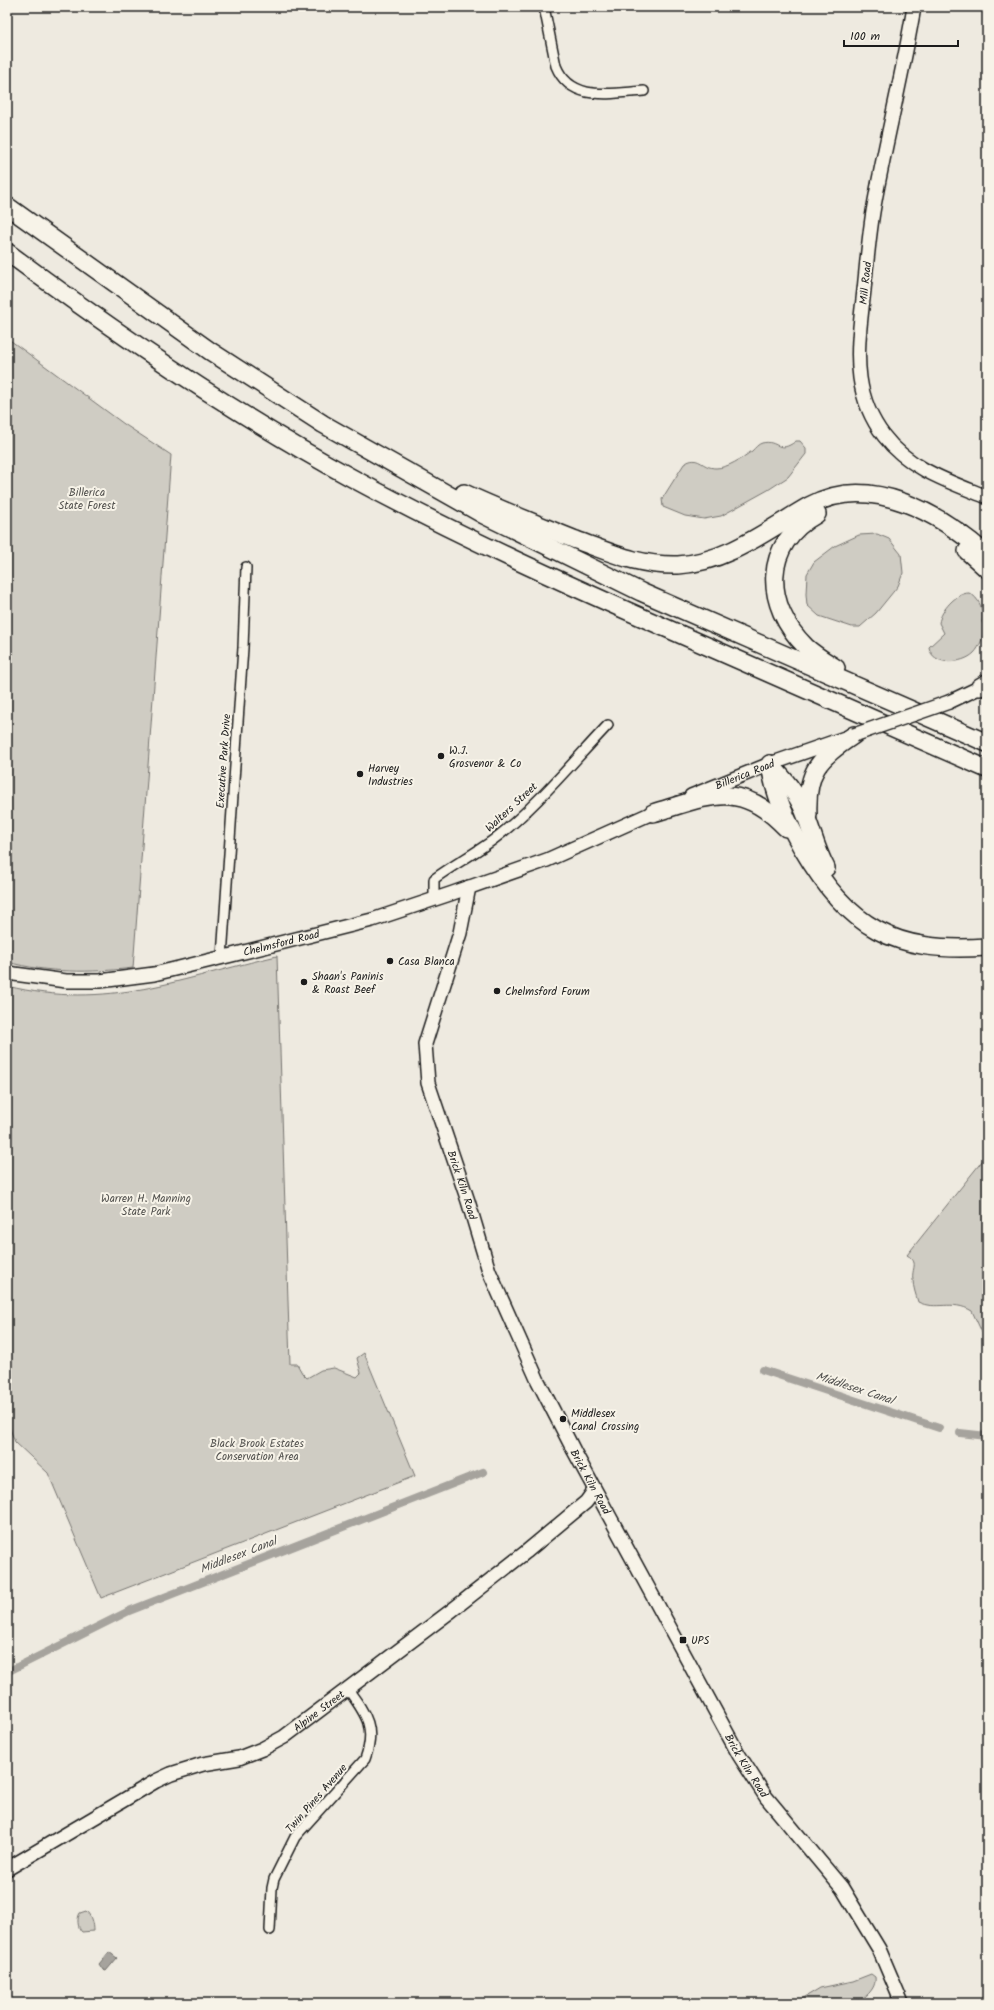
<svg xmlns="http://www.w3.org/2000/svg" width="994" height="2010" viewBox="0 0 994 2010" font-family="Kalam,sans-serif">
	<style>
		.green { fill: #cfccc3; stroke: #767470 }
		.water { fill: #a6a39d; stroke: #6f6d69 }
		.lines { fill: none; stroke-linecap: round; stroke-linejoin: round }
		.canal { stroke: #a6a39d; stroke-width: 8 }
		.street-casing { stroke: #1c1c1c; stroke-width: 12 }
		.secondary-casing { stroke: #1c1c1c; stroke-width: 16 }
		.highway-casing { stroke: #1c1c1c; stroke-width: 20 }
		.street { stroke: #f7f3e8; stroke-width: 9 }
		.secondary { stroke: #f7f3e8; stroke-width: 13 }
		.highway { stroke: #f7f3e8; stroke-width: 17 }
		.secondary-bridge-casing { stroke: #1c1c1c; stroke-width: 16; stroke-linecap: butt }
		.secondary-bridge { stroke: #f7f3e8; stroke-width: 13 }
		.poi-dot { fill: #1c1c1c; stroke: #f7f3e8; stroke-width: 1.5 }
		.labels { text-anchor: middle; stroke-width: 4; stroke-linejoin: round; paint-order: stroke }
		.street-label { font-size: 11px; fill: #1c1c1c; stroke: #f7f3e8 }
		.park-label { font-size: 11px; fill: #52514e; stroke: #f7f3e8 }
		.poi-label { font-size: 11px; fill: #1c1c1c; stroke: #f7f3e8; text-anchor: start }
		.water-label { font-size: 12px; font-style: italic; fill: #535250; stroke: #f7f3e8 }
	</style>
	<rect width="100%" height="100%" fill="#eeeae0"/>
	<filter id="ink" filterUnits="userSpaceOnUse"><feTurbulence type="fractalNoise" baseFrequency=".025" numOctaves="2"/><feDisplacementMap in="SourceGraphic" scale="8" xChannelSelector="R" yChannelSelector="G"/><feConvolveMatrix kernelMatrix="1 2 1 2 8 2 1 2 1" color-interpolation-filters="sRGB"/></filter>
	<g filter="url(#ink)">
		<!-- green -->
		<g class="green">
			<path d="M7,338L124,424L171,455L133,968C91,973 48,973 7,962Z"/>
			<path d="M796,441H800L806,448V454L788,477L768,490L721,516L704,519L685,516L663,507L662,499L684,464C699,454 701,468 716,468C728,468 742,458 752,451C755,448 758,444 762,443C778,439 778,455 796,441Z"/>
			<path d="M877,534L889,539L901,554L903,573L898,586L876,613L860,627H852L819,616L807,605L806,594L807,574L814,562L835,546L859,535Z"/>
			<path d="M969,593C979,597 985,612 982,622L985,627C984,635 980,647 974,653C963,664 932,667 929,647L944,633L939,623C941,610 956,593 969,593Z"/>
			<path d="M277,956L290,1364H297L302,1373L307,1378L321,1370L334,1368L357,1377L361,1373L357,1358L364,1353L415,1476L101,1598L48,1473L15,1442L7,1421V986C108,1011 181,978 277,956Z"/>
			<path d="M987,1155V1343L972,1311C952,1299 936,1311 918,1302C916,1295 913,1287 913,1280C911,1268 920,1263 907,1255Z"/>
			<path d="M86,1911C91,1915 93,1924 93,1931L82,1932C77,1927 77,1918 80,1913Z"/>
			<path d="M871,1974L875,1977C877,1989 863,2001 852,2003C839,2006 810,2003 795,2003L820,1988L853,1981Z"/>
		</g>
		<!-- water -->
		<path class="water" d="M109,1952L117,1958L106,1971L103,1970L99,1964Z"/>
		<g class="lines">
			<!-- canal -->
			<g class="canal">
				<path d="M763,1370L939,1428"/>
				<path d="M960,1433L987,1436"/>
				<path d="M7,1672L129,1611L483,1472"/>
			</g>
			<!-- street casing -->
			<g class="street-casing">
				<g id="street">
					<path d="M544,7L556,66C571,103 612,93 644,91"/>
					<path d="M434,899V879C453,865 474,854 493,840C534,809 572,763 608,725"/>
					<path d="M222,957L243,648L246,567"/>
					<path d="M270,1930L272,1888L274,1879L295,1837L365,1759C377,1727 365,1713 347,1688"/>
				</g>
			</g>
			<!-- secondary casing -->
			<g class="secondary-casing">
				<g id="secondary">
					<path d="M914,7C903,74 886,139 874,206C869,234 867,262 864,290C861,319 856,349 860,378C863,399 871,419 884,436C909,469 950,482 987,497"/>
					<path d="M949,702L987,684"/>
					<path id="s1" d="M691,796L770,764L845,738"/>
					<path id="s2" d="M469,887L460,933L425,1044L428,1083L468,1201L489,1271L538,1381L574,1451L739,1755L766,1797L842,1888L879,1949L902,2003"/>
					<path id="s3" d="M7,973L66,981H100L154,974L232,955L372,920L450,894L547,860L661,809"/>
					<path id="s4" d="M7,1869L156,1781L171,1774L203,1764L239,1758L262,1749L284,1737L451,1611L526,1552L586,1502L594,1491"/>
				</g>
			</g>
			<!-- highway casing -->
			<g class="highway-casing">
				<g id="highway">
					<path d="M7,206L210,351L323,424L484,515L641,592L987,743"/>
					<path d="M7,252C117,334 231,412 352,478C457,535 566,584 675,632C779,678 883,723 987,769"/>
					<path d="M464,493C501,510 539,525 576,540C612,553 639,566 678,565C728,562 767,530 809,506C870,472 941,514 987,555"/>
					<path d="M817,514C762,544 763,605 806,647C815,655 825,661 836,668"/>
					<path d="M967,551L987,569"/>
					<path d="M980,687L987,683"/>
					<path d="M770,764C774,795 787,821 802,848C849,928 894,954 987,947"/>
					<path d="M770,764C783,778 797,793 804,811C812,830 816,850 826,868"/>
					<path d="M653,813C710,796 740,779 786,828"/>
					<path d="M808,815C806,771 818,759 854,735"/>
				</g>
			</g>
			<!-- street -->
			<use href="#street" class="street"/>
			<!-- secondary -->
			<use href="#secondary" class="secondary"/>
			<!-- highway -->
			<use href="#highway" class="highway"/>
			<!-- secondary-bridge casing -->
			<g class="secondary-bridge-casing">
				<path id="secondary-bridge" d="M854,735L949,702"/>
			</g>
			<!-- secondary-bridge -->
			<use href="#secondary-bridge" class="secondary-bridge"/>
		</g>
	</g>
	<!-- markers -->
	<g class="poi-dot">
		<circle cx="441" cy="756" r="4"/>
		<circle cx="360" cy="774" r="4"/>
		<circle cx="390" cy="961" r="4"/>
		<circle cx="304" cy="982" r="4"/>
		<circle cx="497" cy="991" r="4"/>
		<circle cx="563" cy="1419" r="4"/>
		<rect x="679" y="1636" width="8" height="8" rx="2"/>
	</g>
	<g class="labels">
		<!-- street labels -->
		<g class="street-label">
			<text transform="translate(865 283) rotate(-84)" y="4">Mill Road</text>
			<text transform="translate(223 761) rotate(-86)" y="4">Executive Park Drive</text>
			<text dy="4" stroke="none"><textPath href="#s1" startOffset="58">Billerica Road</textPath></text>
			<text transform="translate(511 807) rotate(-43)" y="4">Walters Street</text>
			<text dy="4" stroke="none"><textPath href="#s3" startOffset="279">Chelmsford Road</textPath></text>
			<text dy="4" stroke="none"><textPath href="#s2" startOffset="310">Brick Kiln Road</textPath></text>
			<text dy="4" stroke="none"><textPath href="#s2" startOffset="634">Brick Kiln Road</textPath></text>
			<text dy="4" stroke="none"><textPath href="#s4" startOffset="353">Alpine Street</textPath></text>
			<text dy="4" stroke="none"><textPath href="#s2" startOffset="958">Brick Kiln Road</textPath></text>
			<text transform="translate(316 1798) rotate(-49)" y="4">Twin Pines Avenue</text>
		</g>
		<!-- park labels -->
		<g class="park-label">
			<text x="87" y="496">Billerica<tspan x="87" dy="13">State Forest</tspan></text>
			<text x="146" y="1202">Warren H. Manning<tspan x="146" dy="13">State Park</tspan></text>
			<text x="257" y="1447">Black Brook Estates<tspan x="257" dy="13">Conservation Area</tspan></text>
		</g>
		<!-- poi labels -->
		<g class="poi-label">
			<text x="449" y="754">W.J.<tspan x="449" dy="13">Grosvenor &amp; Co</tspan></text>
			<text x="368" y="772">Harvey<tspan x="368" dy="13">Industries</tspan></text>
			<text x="398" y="965">Casa Blanca</text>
			<text x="312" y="980">Shaan's Paninis<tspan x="312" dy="13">&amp; Roast Beef</tspan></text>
			<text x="505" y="995">Chelmsford Forum</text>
			<text x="571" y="1417">Middlesex<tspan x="571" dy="13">Canal Crossing</tspan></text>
			<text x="691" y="1644">UPS</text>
		</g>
		<!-- water labels -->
		<g class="water-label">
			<text transform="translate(855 1388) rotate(18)" y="4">Middlesex Canal</text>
			<text transform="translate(238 1555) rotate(-21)" y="4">Middlesex Canal</text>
		</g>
	</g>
	<!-- margin -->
	<rect width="994" height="2010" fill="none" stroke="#f7f3e8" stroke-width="24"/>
	<rect x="12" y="12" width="970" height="1986" fill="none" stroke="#1c1c1c" stroke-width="1.5" filter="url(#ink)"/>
	<!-- scale -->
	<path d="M844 40v6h114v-6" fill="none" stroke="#1c1c1c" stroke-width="2"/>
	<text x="850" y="40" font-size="12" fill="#1c1c1c" stroke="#f7f3e8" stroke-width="3" paint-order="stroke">100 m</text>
</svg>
